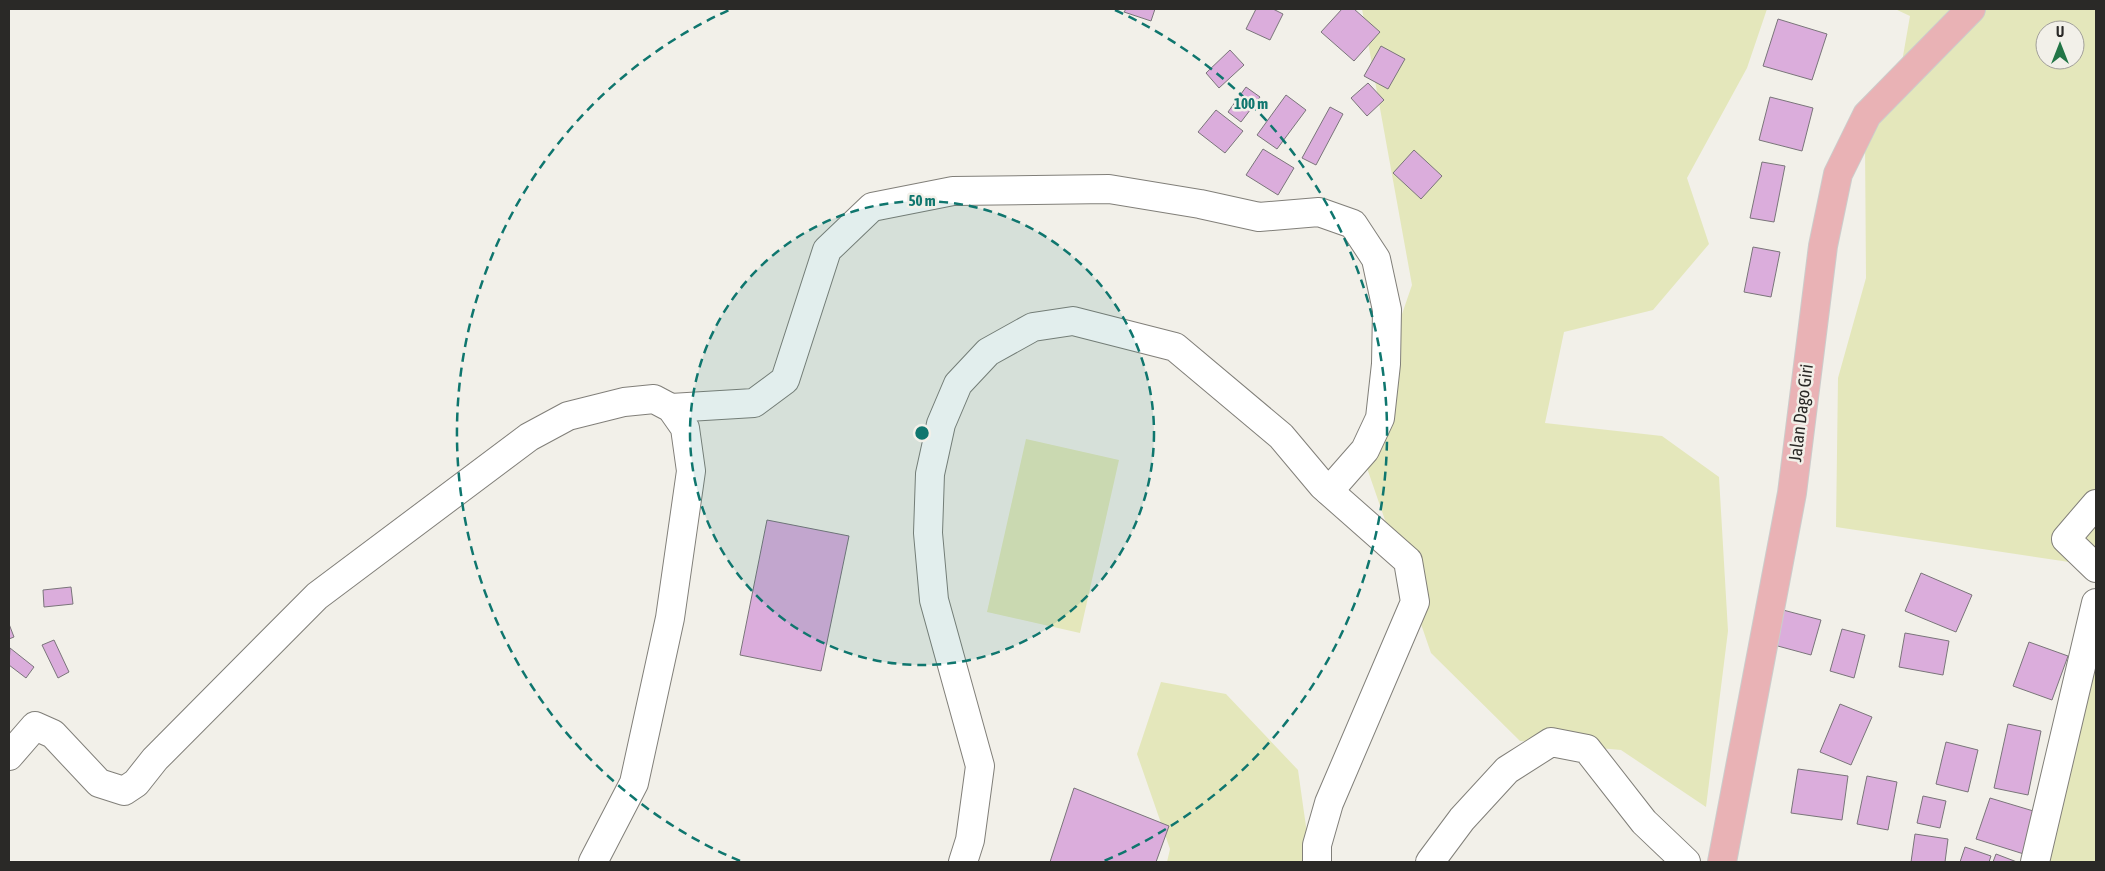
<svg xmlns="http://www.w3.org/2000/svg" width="2105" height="871" viewBox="0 0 2105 871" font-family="'Asap Condensed',sans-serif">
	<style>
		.green { fill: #e4e7bb; fill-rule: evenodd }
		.building { fill: #dbaddc; stroke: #7a757a }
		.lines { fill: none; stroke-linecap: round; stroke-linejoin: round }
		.minor-casing { stroke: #817f79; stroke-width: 30 }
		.major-casing { stroke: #cccccb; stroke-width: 30 }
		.minor { stroke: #fff; stroke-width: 28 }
		.major { stroke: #e9b2b5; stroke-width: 28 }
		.ring { fill: none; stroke: #0f766e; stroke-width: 2.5; stroke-dasharray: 9 6 }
		.labels { text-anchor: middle; stroke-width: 5; stroke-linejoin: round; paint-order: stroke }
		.street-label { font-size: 18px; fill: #2a2927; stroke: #f2f0e9 }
		.centre { fill: #0f766e; stroke: #f2f0e9; stroke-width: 2.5 }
		.ring-label { font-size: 15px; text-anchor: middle; font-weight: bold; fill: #0f766e; stroke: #f2f0e9; stroke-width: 5; stroke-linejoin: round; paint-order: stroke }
	</style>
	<rect width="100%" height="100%" fill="#f2f0e9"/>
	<!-- green -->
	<g class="green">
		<path d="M1362,9H1767L1747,68L1687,178L1709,244L1653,310L1564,332L1545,423L1662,436L1719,477L1728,631L1706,807L1621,750L1520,741L1431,653L1358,442L1412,285Z"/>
		<path d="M1895,9H2096V566L1836,527L1838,378L1866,278L1865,143L1899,79L1910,16ZM2045,30H2075V60H2045Z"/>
		<path d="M1026,439L1119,460L1080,633L987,612Z"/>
		<path d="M2096,641V862H2036Z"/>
		<path d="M1161,682L1226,694L1298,770L1311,862H1167L1170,849L1137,754Z"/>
	</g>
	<!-- building -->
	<g class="building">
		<path d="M1126,9H1155L1151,21L1124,12Z"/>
		<path d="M1256,9H1273L1283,14L1270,40L1246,29Z"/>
		<path d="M1342,9H1354L1380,32L1354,61L1321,32Z"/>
		<path d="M1778,19L1827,34L1812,80L1763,66Z"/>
		<path d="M1381,46L1405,59L1388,89L1364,76Z"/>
		<path d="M1230,50L1244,65L1219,88L1206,73Z"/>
		<path d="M1368,83L1384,100L1367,116L1351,98Z"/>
		<path d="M1246,87L1260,97L1241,122L1228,112Z"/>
		<path d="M1286,95L1306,110L1277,149L1257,135Z"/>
		<path d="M1770,97L1813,108L1802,151L1759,140Z"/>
		<path d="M1330,107L1343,114L1316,165L1302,158Z"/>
		<path d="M1216,110L1243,131L1225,153L1198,132Z"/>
		<path d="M1263,149L1294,168L1278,195L1246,175Z"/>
		<path d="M1414,150L1442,176L1421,199L1393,173Z"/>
		<path d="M1762,162L1785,166L1774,222L1750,218Z"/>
		<path d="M1753,247L1780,252L1771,297L1744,292Z"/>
		<path d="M767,520L849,536L821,671L740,655Z"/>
		<path d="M1921,573L1972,595L1956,632L1905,611Z"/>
		<path d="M71,587L73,604L44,607L43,590Z"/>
		<path d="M1783,610L1821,620L1811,655L1774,645Z"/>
		<path d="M9,624L14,637L9,639Z"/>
		<path d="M1842,629L1865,635L1854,678L1830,671Z"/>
		<path d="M1905,633L1949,641L1943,675L1899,667Z"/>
		<path d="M54,640L69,672L58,678L42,645Z"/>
		<path d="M2029,642L2068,656L2052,700L2013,686Z"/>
		<path d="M10,648L34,667L26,678L9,665Z"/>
		<path d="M1840,704L1872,717L1851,765L1820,752Z"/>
		<path d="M2008,724L2041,731L2028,795L1994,788Z"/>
		<path d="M1946,742L1978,750L1968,792L1936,784Z"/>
		<path d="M1798,769L1848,776L1842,820L1791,813Z"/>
		<path d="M1867,776L1897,782L1888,830L1857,824Z"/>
		<path d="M1074,788L1169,826L1156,862H1050Z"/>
		<path d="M1923,796L1946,801L1940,828L1917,823Z"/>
		<path d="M1990,798L2040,813L2027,855L1976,839Z"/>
		<path d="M1915,834L1948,839L1945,862H1911Z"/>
		<path d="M1965,847L1991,856L1989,862H1960Z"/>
		<path d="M1996,854L2017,862H1993Z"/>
	</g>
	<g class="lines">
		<!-- minor casing -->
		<g class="minor-casing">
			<g id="minor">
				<path d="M671,408L754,403L785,380L827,250L872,207L953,191L1109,189L1200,204L1259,217L1319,212L1353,224L1376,259L1387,310L1386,364L1380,418L1365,450L1329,491"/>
				<path d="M2096,504L2066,539L2096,568"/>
				<path d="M9,756L35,726L53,734L99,783L124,791L136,783L155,759L317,596L529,437L568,416L624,402L654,399L671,408L685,428L691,471L670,618L634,783L593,862"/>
				<path d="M963,862L970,840L980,766L934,600L928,533L930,474L941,424L958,384L988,352L1033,327L1073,321L1175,347L1281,436L1323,486L1408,561L1415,602L1329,803L1317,845V862"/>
				<path d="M1430,862L1462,819L1507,770L1551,742L1587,749L1644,822L1686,862"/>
				<path d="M2035,862L2096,603"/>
			</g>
		</g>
		<!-- major casing -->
		<g class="major-casing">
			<path id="major" d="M1722,862L1792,493L1823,246L1838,174L1867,115L1971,9"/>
		</g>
		<!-- minor -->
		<use href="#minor" class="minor"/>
		<!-- major -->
		<use href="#major" class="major"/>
	</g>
	<!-- distance rings -->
	<circle cx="922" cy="433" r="232" fill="#0f766e" fill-opacity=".12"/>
	<g class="ring">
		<circle cx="922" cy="433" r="232"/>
		<path d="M740 861A465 465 0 0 1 729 10M1115 10A465 465 0 0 1 1104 861"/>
	</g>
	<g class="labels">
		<!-- street labels -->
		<g class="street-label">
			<text transform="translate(1801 413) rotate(-83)" y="6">Jalan Dago Giri</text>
		</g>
	</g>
	<circle cx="922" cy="433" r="8" class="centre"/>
	<g class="ring-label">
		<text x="1251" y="109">100 m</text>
		<text x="922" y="206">50 m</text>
	</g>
	<!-- border -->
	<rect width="2105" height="871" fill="none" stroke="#2a2927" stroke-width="20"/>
	<!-- north arrow -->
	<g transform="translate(2060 45)"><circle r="24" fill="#f2f0e9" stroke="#a2a09b"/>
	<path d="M0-4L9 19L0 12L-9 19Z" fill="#227546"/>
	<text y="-8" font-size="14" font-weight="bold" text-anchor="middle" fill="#2a2927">U</text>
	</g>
</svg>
